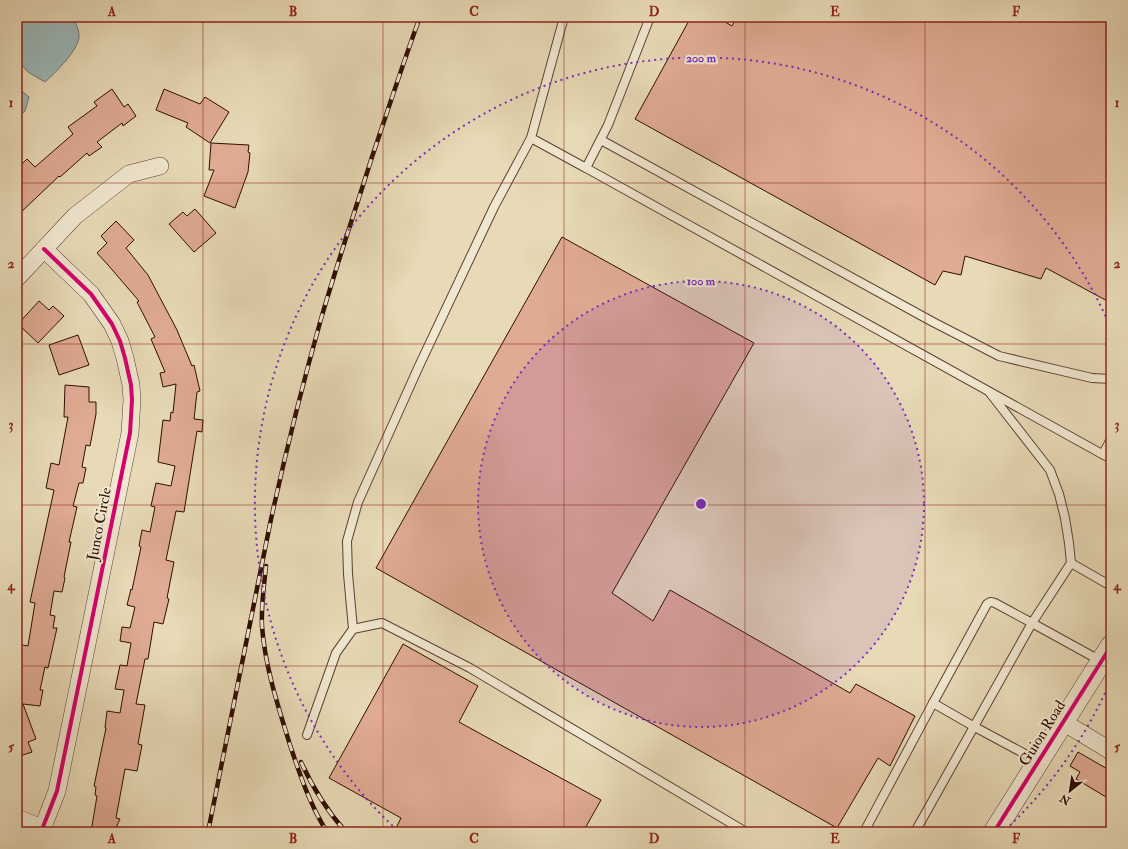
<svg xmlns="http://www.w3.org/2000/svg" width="1128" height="849" viewBox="0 0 1128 849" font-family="'IM FELL Double Pica',serif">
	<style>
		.water { fill: #9bb8b9; stroke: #70746f }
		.building { fill: #dfab93; stroke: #2f0d01 }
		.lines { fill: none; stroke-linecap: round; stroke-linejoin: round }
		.service-casing { stroke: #5d402e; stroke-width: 10 }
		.minor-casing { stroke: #5d402e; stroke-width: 18 }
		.tertiary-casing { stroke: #5d402e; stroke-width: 22 }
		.service { stroke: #f0e7d0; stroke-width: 8 }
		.minor { stroke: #f0e7d0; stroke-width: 17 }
		.tertiary { stroke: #f0e7d0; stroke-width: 21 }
		.rail-casing { stroke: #2f0d01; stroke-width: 4.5 }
		.rail { stroke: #f0e7d0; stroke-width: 3; stroke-dasharray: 9; stroke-linecap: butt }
		.cycleway-casing { stroke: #f0e7d0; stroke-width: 6 }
		.cycleway { stroke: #d6006c; stroke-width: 4 }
		.grid { fill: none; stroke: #8f2418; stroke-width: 1; stroke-opacity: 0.55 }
		.ring { fill: none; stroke: #7b2cbf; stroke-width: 2; stroke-dasharray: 2 4 }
		.labels { text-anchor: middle; stroke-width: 4; stroke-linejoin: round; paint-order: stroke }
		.street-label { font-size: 15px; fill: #2f0d01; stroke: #f0e7d0 }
		.centre { fill: #7b2cbf; stroke: #f0e7d0; stroke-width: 2 }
		.ring-label { font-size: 12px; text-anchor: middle; font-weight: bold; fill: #7b2cbf; stroke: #f0e7d0; stroke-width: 4; stroke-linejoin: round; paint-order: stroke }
		.neatline { fill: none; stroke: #8f2418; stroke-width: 1.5 }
		.grid-label { font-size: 13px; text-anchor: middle; font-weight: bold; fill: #8f2418 }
	</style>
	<rect width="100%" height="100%" fill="#e8dab7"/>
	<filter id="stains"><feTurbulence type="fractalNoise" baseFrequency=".005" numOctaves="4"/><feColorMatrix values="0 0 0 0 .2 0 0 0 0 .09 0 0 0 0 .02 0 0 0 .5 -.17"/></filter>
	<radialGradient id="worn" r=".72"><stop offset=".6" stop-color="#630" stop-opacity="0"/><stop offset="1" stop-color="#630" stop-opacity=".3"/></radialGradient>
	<!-- water -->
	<g class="water">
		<path d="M17,17H73C75,22 79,29 79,35C80,49 55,73 45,82L28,72L17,60Z"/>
		<path d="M17,87L29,97L25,111L17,118Z"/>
	</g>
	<!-- building -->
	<g class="building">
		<path d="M691,17H717L732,26L737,17H1111V303L1046,268L1041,279L965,256L961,275L943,271L935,285L635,119Z"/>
		<path d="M112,89L124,107L128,104L136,116L123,126L122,123L97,142L102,147L89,156L87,153L60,177L59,176L17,216V169L27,159L35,167L73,134L68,127L97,106L94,102Z"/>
		<path d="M164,89L200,104L205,97L229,112L210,143L186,127L188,123L156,110Z"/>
		<path d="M211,143L249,145L248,152L250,153L248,172L235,208L204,196L214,170H209Z"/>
		<path d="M195,209L216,233L194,252L169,224L183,212L187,216Z"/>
		<path d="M116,221L134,240L126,248L148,275L177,330L192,366L194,365L200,391L197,392L194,419L203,420L202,432L197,431L184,512L176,511L166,560L174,562L167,598L169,599L163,624L154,622L148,659H145L136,704L145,705L138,744L142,745L137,771L125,769L116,818L120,819L114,832H91L97,796L95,795L96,787L94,786L106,728H105L107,711L120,713L124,690L115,689L120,665L127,666L131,643L120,641L122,627L130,628L135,607L127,605L131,589L132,590L141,547L139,546L142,530L150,532L155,507L151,506L156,483L171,486L175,466L158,462L163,420L170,421L171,412L173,413L176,384L163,387L160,373L165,372L151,339L155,337L137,302L139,301L108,265L97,253L107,243L101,236Z"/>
		<path d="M562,237L754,343L612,593L653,621L670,590L850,693L856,684L915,716L890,766L878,758L837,828L376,568Z"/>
		<path d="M39,301L49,310L53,306L64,316L38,343L18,324Z"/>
		<path d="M78,335L89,365L59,375L49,345Z"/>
		<path d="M65,385L89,387V402H96V414L90,446L86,445L82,467L86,468L83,483H79L73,506L77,507L69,542H71L64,577L65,578L62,592L54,591L50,615L55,616L53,628H57L48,668L45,667L40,690H43L40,706L23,704L36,739L28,742L32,752L17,757V644L28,646L35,603L30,602L54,490L46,488L51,463L59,465L68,417H64Z"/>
		<path d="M403,644L478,686L459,722L601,800L583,832H394L401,818L329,778Z"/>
		<path d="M1078,752L1111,771V800L1076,779L1080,772L1070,766Z"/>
	</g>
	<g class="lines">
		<!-- service casing -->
		<g class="service-casing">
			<g id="service">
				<path d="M564,17L531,138L586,168"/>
				<path d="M650,17L608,125L586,168L1111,459"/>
				<path d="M601,140L933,322L999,356L1092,378L1111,379"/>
				<path d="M990,393L1050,470L1059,494L1065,518L1069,543L1071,563"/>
				<path d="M1103,454L1111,439"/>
				<path d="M353,629L348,574L347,541L358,502L419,366L494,207L531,138"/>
				<path d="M933,703L987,604C990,602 991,601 995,603L1032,623L1071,563L1111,586"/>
				<path d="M307,735L336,653L353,629L382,623L470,668L746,832"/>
				<path d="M864,832L933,703L973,726L1038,761"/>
				<path d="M915,832L1032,623L1101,661"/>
			</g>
		</g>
		<!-- minor casing -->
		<g class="minor-casing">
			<g id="minor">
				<path d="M17,278L75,216L129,174L160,166"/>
				<path d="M1063,722L1111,751"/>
				<path d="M17,818L42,828"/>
				<path d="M41,832L57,791L130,433L132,400L131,385L125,358L120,341L112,324L91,294L44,249"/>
			</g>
		</g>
		<!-- tertiary casing -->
		<g class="tertiary-casing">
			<path id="tertiary" d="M994,832L1111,646"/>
		</g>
		<!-- service -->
		<use href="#service" class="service"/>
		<!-- minor -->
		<use href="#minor" class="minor"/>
		<!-- tertiary -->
		<use href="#tertiary" class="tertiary"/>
		<!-- rail casing -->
		<g class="rail-casing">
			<g id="rail">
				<path d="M266,566C264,586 261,606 262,626C265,667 278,706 290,745C300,775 310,805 327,832"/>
				<path d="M301,762C313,788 327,811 346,832"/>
				<path d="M208,832L270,524C285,455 302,386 321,319C337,264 355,211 372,157C388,110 403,63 420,17"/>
			</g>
		</g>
		<!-- rail -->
		<use href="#rail" class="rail"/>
		<!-- cycleway casing -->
		<g class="cycleway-casing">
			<g id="cycleway">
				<path d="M41,832L57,791L130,433L132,400L131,385L125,358L120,341L112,324L91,294L44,249"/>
				<path d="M994,832L1111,646"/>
			</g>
		</g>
		<!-- cycleway -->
		<use href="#cycleway" class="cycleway"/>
	</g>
	<!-- grid -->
	<path class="grid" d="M203,17V832M383,17V832M564,17V832M745,17V832M925,17V832M17,183H1111M17,344H1111M17,505H1111M17,666H1111"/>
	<!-- distance rings -->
	<circle cx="701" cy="504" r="223" fill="#7b2cbf" fill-opacity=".12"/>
	<g class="ring">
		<circle cx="701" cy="504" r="223"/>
		<path d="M1110 682A446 446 0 0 1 1005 830M397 830A446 446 0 1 1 1110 326"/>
	</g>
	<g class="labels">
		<!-- street labels -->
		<g class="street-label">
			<text transform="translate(99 524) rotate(-79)" y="5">Junco Circle</text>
			<text transform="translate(1042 733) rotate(-58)" y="5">Guion Road</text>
		</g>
	</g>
	<circle cx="701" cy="504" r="6" class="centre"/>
	<g class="ring-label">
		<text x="701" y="62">200 m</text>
		<text x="701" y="285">100 m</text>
	</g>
	<!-- margin -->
	<rect width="1128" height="849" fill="none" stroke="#e8dab7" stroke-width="44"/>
	<!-- north arrow -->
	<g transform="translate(1070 791) rotate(210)" stroke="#f0e7d0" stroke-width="3" paint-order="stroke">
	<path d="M0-3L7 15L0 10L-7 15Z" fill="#2f0d01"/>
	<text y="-6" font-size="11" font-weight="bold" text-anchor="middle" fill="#2f0d01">N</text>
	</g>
	<rect x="22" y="22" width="1084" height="805" class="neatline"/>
	<g class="grid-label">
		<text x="112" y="16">A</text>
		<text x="293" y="16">B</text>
		<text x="474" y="16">C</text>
		<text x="654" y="16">D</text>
		<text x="835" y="16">E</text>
		<text x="1016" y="16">F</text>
		<text x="11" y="107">1</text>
		<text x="1117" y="107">1</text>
		<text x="11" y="268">2</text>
		<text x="1117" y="268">2</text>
		<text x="11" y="429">3</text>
		<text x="1117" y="429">3</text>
		<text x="11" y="590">4</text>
		<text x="1117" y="590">4</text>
		<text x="11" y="751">5</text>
		<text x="1117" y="751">5</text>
		<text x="112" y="843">A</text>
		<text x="293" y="843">B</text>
		<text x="474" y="843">C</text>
		<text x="654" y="843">D</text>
		<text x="835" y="843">E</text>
		<text x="1016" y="843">F</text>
	</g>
	<rect width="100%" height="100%" filter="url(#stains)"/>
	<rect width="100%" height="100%" fill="url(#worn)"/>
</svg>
